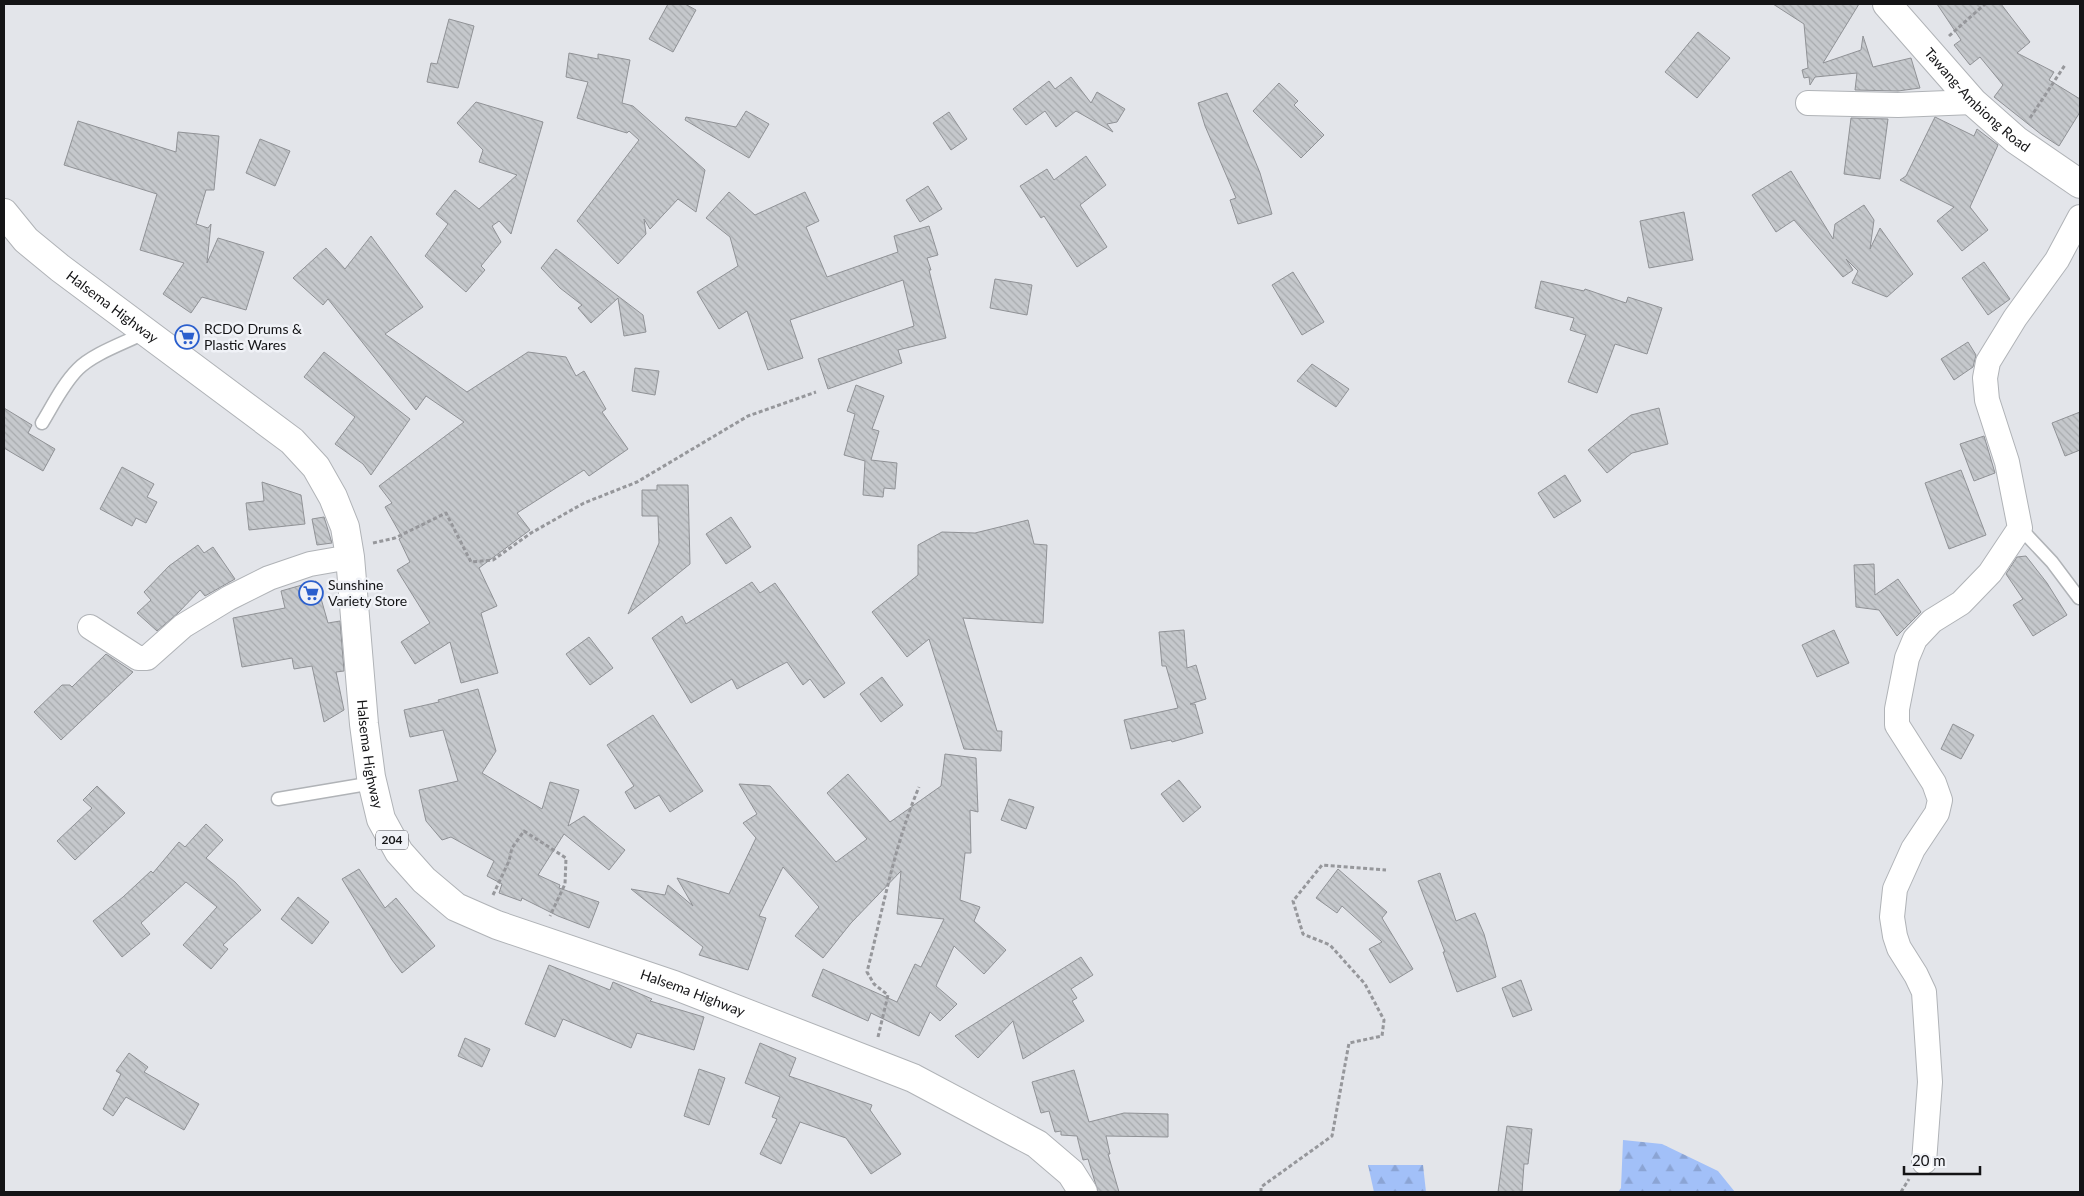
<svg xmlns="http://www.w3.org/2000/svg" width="2084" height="1196" viewBox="0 0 2084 1196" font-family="Lato,sans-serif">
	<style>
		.forest { fill: url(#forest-firs) }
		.building { fill: url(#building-back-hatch); stroke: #909296 }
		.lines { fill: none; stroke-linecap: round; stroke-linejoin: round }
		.service-casing { stroke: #b0b3b7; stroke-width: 15 }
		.minor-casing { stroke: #b0b3b7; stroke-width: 26 }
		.secondary-casing { stroke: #b0b3b7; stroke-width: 30 }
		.trunk-casing { stroke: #b0b3b7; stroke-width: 30 }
		.path { stroke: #96979b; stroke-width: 3; stroke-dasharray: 4 2.5; stroke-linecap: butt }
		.service { stroke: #fff; stroke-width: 12 }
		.minor { stroke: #fff; stroke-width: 24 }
		.secondary { stroke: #fff; stroke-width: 28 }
		.trunk { stroke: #fff; stroke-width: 28 }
		.labels { text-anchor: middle; stroke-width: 5; stroke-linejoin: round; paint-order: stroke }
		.shield { fill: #f0f2f7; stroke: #56575a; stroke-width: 1 }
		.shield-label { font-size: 12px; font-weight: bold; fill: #141416 }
		.street-label { font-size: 14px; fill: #141416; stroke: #f0f2f7 }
		.poi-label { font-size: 14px; fill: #141416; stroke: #f0f2f7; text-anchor: start }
	</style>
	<defs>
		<pattern id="forest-firs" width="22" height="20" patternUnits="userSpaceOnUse" patternTransform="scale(1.25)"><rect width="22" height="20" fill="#a2c0f8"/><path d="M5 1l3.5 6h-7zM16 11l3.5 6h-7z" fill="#8ba4d4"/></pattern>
		<pattern id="building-back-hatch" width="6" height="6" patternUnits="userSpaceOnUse" patternTransform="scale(1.25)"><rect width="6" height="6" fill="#c5c8cc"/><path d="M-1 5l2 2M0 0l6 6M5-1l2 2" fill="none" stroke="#a8abae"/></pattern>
	</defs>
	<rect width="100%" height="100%" fill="#e3e5ea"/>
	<!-- forest -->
	<g class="forest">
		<path d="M1623,1140L1662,1144L1718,1171L1735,1192H1618L1621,1188Z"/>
		<path d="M1368,1165H1423L1426,1192H1374Z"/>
	</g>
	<!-- building -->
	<g class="building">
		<path d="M668,4H685L696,10L673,52L649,39Z"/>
		<path d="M1773,4H1859L1823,63L1861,50L1863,36L1873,67L1911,58L1920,88L1898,91L1855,90L1857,73L1815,77L1810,85L1809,77L1804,78L1802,70L1808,68L1804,24Z"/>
		<path d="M1937,4H2001L2030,42L2017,53L2054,72L2049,80L2080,99V112L2059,146L2042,135L1994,97L2003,85L1980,57L1970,65L1954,45L1961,40Z"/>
		<path d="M449,19L474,26L458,88L427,82L431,63L437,64Z"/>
		<path d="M1698,32L1730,58L1697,98L1665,72Z"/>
		<path d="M569,53L598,59V54L630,60L622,103L633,106L705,170L696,212L678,199L650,229L644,219L646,234L618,264L577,221L639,140L629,131L627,133L577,118L588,82L566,77Z"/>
		<path d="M1071,77L1091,103L1097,92L1125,109L1117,122L1107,124L1113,132L1076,111L1056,127L1045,111L1026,125L1013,109L1049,81L1055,89Z"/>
		<path d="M1279,83L1298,101L1294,105L1324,135L1301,158L1253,111Z"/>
		<path d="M1227,93L1260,173L1272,214L1238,224L1230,200L1236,198L1205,126L1198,103Z"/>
		<path d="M476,102L543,122L511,234L499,221L492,226L501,242L481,266L485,270L466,292L425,256L448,224L436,214L455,190L479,209L517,175L479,162L483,150L457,123Z"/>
		<path d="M746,111L769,124L749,158L685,120L686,117L736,127Z"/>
		<path d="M949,112L967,139L951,150L933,123Z"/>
		<path d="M1935,117L1974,136L1977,129L1998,145L1970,207L1988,230L1962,251L1937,221L1954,207L1900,180L1906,176Z"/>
		<path d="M1851,118L1888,119L1880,179L1844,174Z"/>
		<path d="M78,121L176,152L178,132L219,136L214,190H206L196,224L208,228L211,224L207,263L218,238L264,252L246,310L202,297L191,313L163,294L184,263L140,250L157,194L64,165Z"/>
		<path d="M260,139L290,151L275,186L246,173Z"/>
		<path d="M1086,156L1106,185L1080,205L1107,247L1077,267L1044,216L1041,218L1020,186L1047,169L1054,180Z"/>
		<path d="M1791,171L1833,239L1835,224L1864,205L1874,220L1870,249L1880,228L1913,274L1887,297L1852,283L1858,271L1846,259L1853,270L1843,277L1794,220L1776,232L1752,195Z"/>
		<path d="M928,186L942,209L920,222L906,200Z"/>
		<path d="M729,192L755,215L805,192L819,221L806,227L827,277L898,252L894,236L929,226L938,255L927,258L931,270H929L946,338L898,350L902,363L828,389L818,359L914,326L903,280L790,320L803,358L768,370L747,311L719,329L697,292L738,266L730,237L706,218Z"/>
		<path d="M1684,212L1693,260L1649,268L1640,221Z"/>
		<path d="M371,236L423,307L385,334L467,392L528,352L566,357L576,376L584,371L606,409L602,412L628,449L589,476L584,470L517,513L530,530L479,568L497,606L481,613L498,673L461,683L450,642L415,664L401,642L430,623L397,570L410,562L399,539L402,537L385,507L392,503L379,486L464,422L426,396L416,410L328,299L323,305L293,278L326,248L345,269Z"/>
		<path d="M556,249L643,315L646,332L624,336L618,298L591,323L578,308L582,305L560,288L541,268Z"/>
		<path d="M1984,262L2010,299L1988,315L1962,278Z"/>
		<path d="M1293,272L1324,322L1302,335L1272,285Z"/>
		<path d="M995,279L1032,285L1027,315L990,308Z"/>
		<path d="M1541,281L1584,291L1585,289L1626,303L1628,297L1662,308L1647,354L1615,344L1597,393L1568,382L1586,335L1570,330L1574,318L1535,308Z"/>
		<path d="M1968,342L1976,355L1973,367L1954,380L1941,359Z"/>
		<path d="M324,352L410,419L371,475L363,464L335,444L355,417L304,377Z"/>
		<path d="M1312,364L1349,389L1336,407L1297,381Z"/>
		<path d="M635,368L659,371L655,395L632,391Z"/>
		<path d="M856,385L884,396L872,429L879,431L871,460L897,463L895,489L884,488L883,497L863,495L865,461L844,455L855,414L847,411Z"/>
		<path d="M4,408L32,425L28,433L55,449L43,471L4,448Z"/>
		<path d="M1659,408L1668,444L1632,453L1607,473L1588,450L1631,415Z"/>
		<path d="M2080,412V450L2065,456L2052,423Z"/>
		<path d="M1984,436L1995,473L1974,481L1960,444Z"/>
		<path d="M122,467L154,484L147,497L157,502L146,523L136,518L132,526L100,509Z"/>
		<path d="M1961,470L1986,535L1949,549L1925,483Z"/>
		<path d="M1565,475L1581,501L1554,518L1538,493Z"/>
		<path d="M262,482L301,495L305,524L249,530L246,503L264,501Z"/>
		<path d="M657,485H688L690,564L628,614L659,543L658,516H642V490H657Z"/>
		<path d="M324,517L332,543L317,545L312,519Z"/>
		<path d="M731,517L751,547L726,564L706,534Z"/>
		<path d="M1028,520L1034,544L1047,545L1043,623L963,618L997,731H1002L1001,751L964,749L929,639L907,657L872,612L918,575V545L942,532L975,533Z"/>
		<path d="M198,545L204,553L213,547L235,579L205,596L200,590L178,613L157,631L137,613L151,600L144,592L169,566Z"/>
		<path d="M2026,556L2047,583L2067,615L2033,636L2013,605L2023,599L2006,574L2017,557Z"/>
		<path d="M1874,564L1875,595L1898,579L1921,612L1897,636L1879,610L1856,607L1854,565Z"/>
		<path d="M316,581L328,623L340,621L344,671L336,672L344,710L324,722L312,666L294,669L292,658L242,667L233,618L285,608L281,591Z"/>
		<path d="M752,582L760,593L775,583L845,683L824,698L810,679L803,685L787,662L737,689L732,679L691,703L652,638L682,616L686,624Z"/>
		<path d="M1184,630L1187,668L1196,665L1206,699L1190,704H1195L1203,733L1172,742L1171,740L1131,749L1124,720L1178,708L1166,666H1162L1159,632Z"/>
		<path d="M1834,630L1849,663L1817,677L1802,645Z"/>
		<path d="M589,637L613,668L590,685L566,654Z"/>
		<path d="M106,654L133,672L61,740L34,712L62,685H70L72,687Z"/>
		<path d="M882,677L903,705L881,722L860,694Z"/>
		<path d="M478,689L496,751L482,773L542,809L550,782L579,790L568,826L584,816L625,850L609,870L564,834L538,875L560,885L559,888L599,902L589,928L558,916L522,898L521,901L499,893L502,884L487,876L494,861L451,837L442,840L426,821L419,790L458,781L443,730L410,737L404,710L439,702L438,700Z"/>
		<path d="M653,715L703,791L670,812L659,795L635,809L625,792L634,786L607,745Z"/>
		<path d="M1953,724L1974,735L1961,759L1941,749Z"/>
		<path d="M945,754L976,758L978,812L970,810L971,853H965L960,900L980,907L974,921L1006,950L984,974L954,946L936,986L957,1004L940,1021L930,1012L919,1036L871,1013L868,1021L812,996L823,969L897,1002L915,964L921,967L944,919L897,914L901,871L851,923L823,958L795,936L819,907L783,867L759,916L766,918L748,970L699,955L703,947L631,889L665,895L668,885L693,906L677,878L729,894L756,838L743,823L757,814L739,784L770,786L836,862L867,839L827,793L848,774L890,822L941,786Z"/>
		<path d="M1179,780L1201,807L1183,822L1161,794Z"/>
		<path d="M97,786L125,813L75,860L57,841L92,808L83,800Z"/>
		<path d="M1009,799L1034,807L1026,829L1001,820Z"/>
		<path d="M206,824L223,840L206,858L235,882L261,910L223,945L228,949L211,969L183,945L217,907L186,882L141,923L150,934L122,957L93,921L123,897L151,871L153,873L179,842L185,847Z"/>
		<path d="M359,869L385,908L396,898L435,946L402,973L392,960L342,879Z"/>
		<path d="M1338,869L1387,912L1382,918L1413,969L1390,983L1369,949L1382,942L1342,906L1337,913L1316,898Z"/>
		<path d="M1440,873L1456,921L1475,913L1484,934L1496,977L1457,992L1443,952H1445L1418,881Z"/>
		<path d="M298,897L329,922L312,944L281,919Z"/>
		<path d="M1081,957L1093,975L1071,989L1077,998L1072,1001L1084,1021L1023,1059L1013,1021L978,1058L955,1036Z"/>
		<path d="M549,965L610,990L613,982L652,999L650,1001L704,1017L694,1050L637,1033L631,1048L563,1019L555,1037L525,1024Z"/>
		<path d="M1521,980L1532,1010L1513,1017L1502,988Z"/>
		<path d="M465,1038L490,1049L482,1067L458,1056Z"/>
		<path d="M760,1043L796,1058L789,1076L872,1105L870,1110L901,1154L871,1174L846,1138L800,1122L781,1164L760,1154L777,1119L772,1117L780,1097L745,1083Z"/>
		<path d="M129,1053L148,1067L144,1072L199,1104L184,1130L126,1097L113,1116L103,1109L121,1074L116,1071Z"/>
		<path d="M699,1069L725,1078L709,1125L684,1116Z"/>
		<path d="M1074,1070L1089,1122L1124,1113L1168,1114V1137L1106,1136L1110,1154H1108L1119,1192H1098L1088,1159L1083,1160L1077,1136L1061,1135V1131L1055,1132L1049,1111L1041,1113L1032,1082Z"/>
		<path d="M1507,1126L1532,1129L1528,1164H1524L1522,1192H1498Z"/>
	</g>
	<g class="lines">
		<!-- service casing -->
		<g class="service-casing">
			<g id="service">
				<path d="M42,423C53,405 63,384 78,369C94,353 125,343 146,332"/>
				<path d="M2020,528L2052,562L2079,598"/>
				<path d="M278,799L373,783"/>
			</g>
		</g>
		<!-- minor casing -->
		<g class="minor-casing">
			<g id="minor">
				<path d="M1808,103L1898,105L1973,102"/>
				<path d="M90,627L138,658H147L183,626L229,598L269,578L310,564L350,557"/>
				<path d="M1924,1162L1930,1082L1924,992L1916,975L1899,948L1895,936L1892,917L1895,889L1913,849L1937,813L1940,800L1934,783L1897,725V709L1907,658L1915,639L1932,621L1961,603L1990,573L2020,528L2007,462L1987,400L1985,378L1988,362L2015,318L2057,260L2080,217"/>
			</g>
		</g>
		<!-- secondary casing -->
		<g class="secondary-casing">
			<g id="secondary">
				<path id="s1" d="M1887,4L1973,102L2016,140L2080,184"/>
			</g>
		</g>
		<!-- trunk casing -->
		<g class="trunk-casing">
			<g id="trunk">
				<path id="s2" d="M4,213L26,240L60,268L292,441L316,467L333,497L345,527L350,557L364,724L371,777L381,819L399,852L424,880L456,907L497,925L674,985L913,1078L1037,1144L1071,1173L1083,1192"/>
			</g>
		</g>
		<!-- path -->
		<g class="path">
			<path d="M1949,36L1985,4"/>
			<path d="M2030,118L2065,65"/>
			<path d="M373,543L395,538L446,513L471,562L493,560L531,533L584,503L637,482L748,416L816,392"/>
			<path d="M493,895L509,861L512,848L524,831L566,858L565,884L550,916"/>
			<path d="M878,1037L888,995L874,984L867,972C883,909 894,846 919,787"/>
			<path d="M1261,1192V1187L1332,1136L1349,1043L1382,1036L1384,1020L1365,984L1330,945L1303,934L1293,901L1322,865L1386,870"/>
			<path d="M1901,1192L1909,1179"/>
		</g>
		<!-- service -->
		<use href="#service" class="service"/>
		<!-- minor -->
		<use href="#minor" class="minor"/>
		<!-- secondary -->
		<use href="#secondary" class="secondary"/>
		<!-- trunk -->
		<use href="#trunk" class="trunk"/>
	</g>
	<!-- icons -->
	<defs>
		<g id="supermarket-ring" transform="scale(1.25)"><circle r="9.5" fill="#f0f2f7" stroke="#2b5fcd" stroke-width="1.5"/><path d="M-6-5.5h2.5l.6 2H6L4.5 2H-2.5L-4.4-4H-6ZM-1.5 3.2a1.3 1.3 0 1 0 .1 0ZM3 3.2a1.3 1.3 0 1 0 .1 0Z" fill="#2b5fcd"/></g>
	</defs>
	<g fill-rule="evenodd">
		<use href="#supermarket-ring" x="187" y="337"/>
		<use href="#supermarket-ring" x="311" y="593"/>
	</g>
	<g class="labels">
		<!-- shield labels -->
		<rect class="shield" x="376" y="830.5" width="32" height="19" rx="4"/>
		<g class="shield-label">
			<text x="392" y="844">204</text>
		</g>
		<!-- street labels -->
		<g class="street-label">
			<text dy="5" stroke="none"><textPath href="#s1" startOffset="132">Tawang-Ambiong Road</textPath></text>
			<text dy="5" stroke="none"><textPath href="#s2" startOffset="144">Halsema Highway</textPath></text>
			<text dy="5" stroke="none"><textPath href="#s2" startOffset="699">Halsema Highway</textPath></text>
			<text dy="5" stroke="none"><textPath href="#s2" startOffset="1134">Halsema Highway</textPath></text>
		</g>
		<!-- poi labels -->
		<g class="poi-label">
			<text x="204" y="334">RCDO Drums &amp;<tspan x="204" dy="16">Plastic Wares</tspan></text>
			<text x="328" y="590">Sunshine<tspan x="328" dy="16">Variety Store</tspan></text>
		</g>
	</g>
	<!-- border -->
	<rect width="2084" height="1196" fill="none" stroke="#141416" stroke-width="10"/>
	<!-- scale -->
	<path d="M1904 1166v8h76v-8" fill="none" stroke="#141416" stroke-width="2.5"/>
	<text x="1912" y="1166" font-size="15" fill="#141416" stroke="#f0f2f7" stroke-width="4" paint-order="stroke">20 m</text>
</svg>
